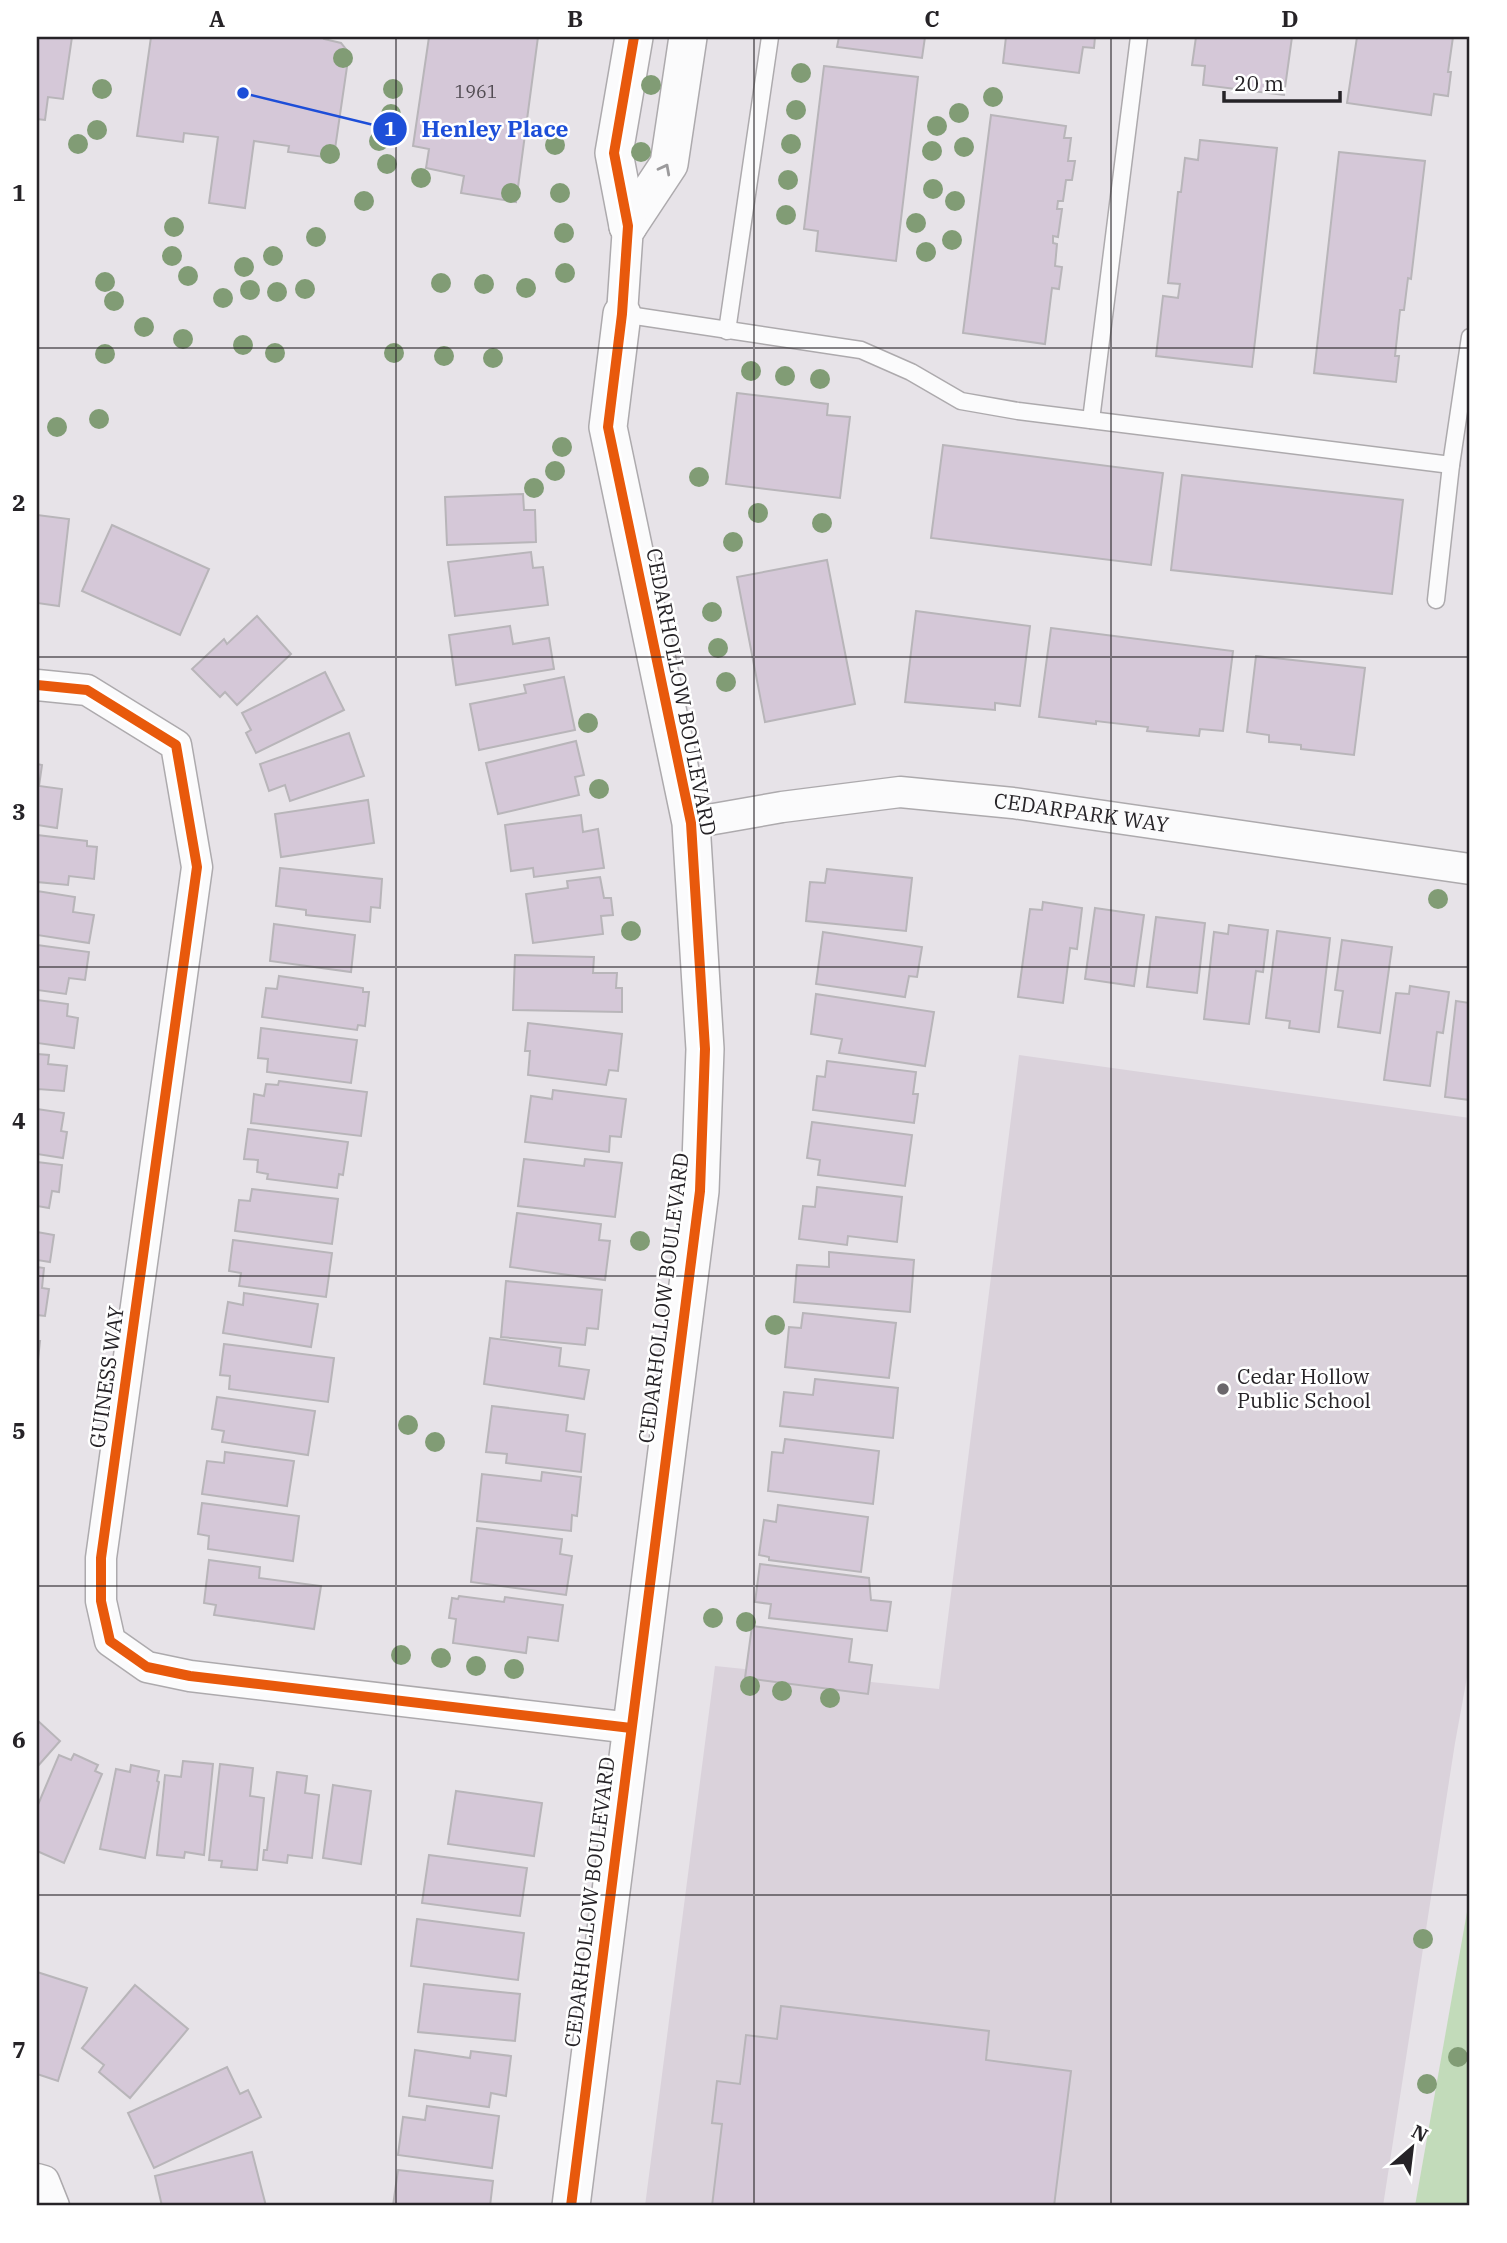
<svg xmlns="http://www.w3.org/2000/svg" width="1507" height="2243" viewBox="0 0 1507 2243" font-family="'IBM Plex Serif',serif">
	<style>
		.built { fill: #dad2db }
		.green { fill: #c2dbba }
		.building { fill: #d5c8d8; stroke: #b8b5b9; stroke-width: 2 }
		.lines { fill: none; stroke-linecap: round; stroke-linejoin: round }
		.service-casing { stroke: #adaaad; stroke-width: 19 }
		.minor-casing { stroke: #adaaad; stroke-width: 33 }
		.tertiary-casing { stroke: #adaaad; stroke-width: 40 }
		.service { stroke: #fbfbfc; stroke-width: 16 }
		.minor { stroke: #fbfbfc; stroke-width: 30 }
		.tertiary { stroke: #fbfbfc; stroke-width: 37 }
		.cycleway-casing { stroke: #fff; stroke-width: 15 }
		.cycleway { stroke: #e8590c; stroke-width: 10 }
		.tree { fill: #819c75 }
		.oneway { stroke: #9b9a9c }
		.grid { fill: none; stroke: #262327; stroke-width: 2; stroke-opacity: 0.55 }
		.poi-dot { fill: #6a666b; stroke: #fff; stroke-width: 2.5 }
		.labels { text-anchor: middle; stroke-width: 5; stroke-linejoin: round; paint-order: stroke }
		.number-label { font-size: 18px; fill: #524c53 }
		.street-label { font-size: 21px; fill: #262327; stroke: #fff }
		.poi-label { font-size: 21px; fill: #262327; stroke: #fff; text-anchor: start }
		.leader { fill: none; stroke: #1d4ed8; stroke-width: 2.5 }
		.callout-dot { fill: #1d4ed8; stroke: #fff; stroke-width: 2.5 }
		.mark-label { font-size: 21px; text-anchor: middle; font-weight: bold; fill: #fff }
		.callout-label { font-size: 23px; text-anchor: middle; font-weight: bold; fill: #1d4ed8; stroke: #fff; stroke-width: 5; stroke-linejoin: round; paint-order: stroke }
		.neatline { fill: none; stroke: #262327; stroke-width: 2.5 }
		.grid-label { font-size: 23px; text-anchor: middle; font-weight: bold; fill: #262327 }
	</style>
	<rect width="100%" height="100%" fill="#e7e3e8"/>
	<!-- built -->
	<path class="built" d="M1019,1055L1470,1118V1661L1455,1743L1383,2206H645L715,1666L939,1689Z"/>
	<!-- green -->
	<path class="green" d="M1470,1895V2206H1415Z"/>
	<!-- building -->
	<g class="building">
		<path d="M37,37H72L63,99L48,97L45,120L37,119Z"/>
		<path d="M151,37H324V39L341,43L349,53L335,149L326,148L324,157L288,152L289,146L254,141L245,208L209,203L218,137L184,133L183,142L137,136Z"/>
		<path d="M429,37H538L516,202L461,193L464,176L426,168L429,149L413,146Z"/>
		<path d="M839,37H925L922,58L837,47Z"/>
		<path d="M1006,37H1095L1094,48L1083,47L1079,73L1003,63Z"/>
		<path d="M1196,37H1292L1284,95L1203,85L1205,66L1192,65Z"/>
		<path d="M1357,37H1453L1448,72H1451L1448,96L1434,94L1431,115L1347,103Z"/>
		<path d="M824,66L918,77L896,261L816,251L818,231L804,229Z"/>
		<path d="M991,115L1066,126L1064,138H1071L1068,161H1075L1072,180H1066L1063,201H1058L1057,209H1062L1058,237L1053,236V243L1057,244L1055,266L1062,267L1059,289L1052,288L1045,344L963,333Z"/>
		<path d="M1200,140L1277,148L1252,367L1156,356L1163,296L1178,298L1180,284L1168,283L1178,192H1181L1185,158L1198,160Z"/>
		<path d="M1339,152L1425,161L1411,279L1408,278L1404,310H1400L1395,356H1399L1396,382L1314,373Z"/>
		<path d="M737,393L828,404L827,415L850,417L840,498L726,484Z"/>
		<path d="M943,445L1163,473L1151,565L931,538Z"/>
		<path d="M1182,475L1403,500L1392,594L1171,570Z"/>
		<path d="M523,494L524,510H535L536,542L447,545L445,497Z"/>
		<path d="M37,515L69,519L59,606L37,603Z"/>
		<path d="M112,525L209,569L180,635L82,591Z"/>
		<path d="M531,552L533,568L543,567L548,605L455,616L448,562Z"/>
		<path d="M827,560L855,704L765,722L737,577Z"/>
		<path d="M916,611L1030,626L1020,706L995,703V710L905,702Z"/>
		<path d="M257,616L291,654L237,705L225,692L220,697L192,669L224,639L227,644Z"/>
		<path d="M510,626L513,644L549,638L554,669L456,685L449,635Z"/>
		<path d="M1051,628L1233,651L1223,731L1200,729L1199,736L1147,731L1148,727L1096,721V724L1039,717Z"/>
		<path d="M1256,656L1365,668L1354,755L1301,749V745L1269,742V735L1247,732Z"/>
		<path d="M325,672L344,710L256,753L246,733L251,730L242,713Z"/>
		<path d="M564,677L575,730L479,750L470,704L526,693L524,685Z"/>
		<path d="M349,733L364,776L290,801L285,785L269,791L260,764Z"/>
		<path d="M576,741L584,775L575,777L579,795L498,814L486,763Z"/>
		<path d="M37,764L42,765L39,786L62,789L57,828L37,825Z"/>
		<path d="M368,800L374,843L281,857L275,814Z"/>
		<path d="M581,815L583,832L598,829L604,868L534,877L533,868L511,871L505,825Z"/>
		<path d="M37,835L87,841V846L97,847L94,879L69,876L68,885L37,882Z"/>
		<path d="M280,868L382,879L380,908L371,907L370,922L306,915V910L276,906Z"/>
		<path d="M827,869L912,878L906,931L806,921L810,882L825,883Z"/>
		<path d="M600,877L604,898H611L613,915L601,916L603,934L533,943L526,894L568,888L567,881Z"/>
		<path d="M37,891L75,897L73,912L94,915L89,943L37,935Z"/>
		<path d="M1043,902L1082,908L1077,949L1070,948L1063,1003L1018,997L1030,909L1042,910Z"/>
		<path d="M1095,908L1144,915L1134,986L1085,979Z"/>
		<path d="M1156,917L1205,923L1197,993L1147,987Z"/>
		<path d="M274,924L355,935L351,972L270,961Z"/>
		<path d="M1229,925L1268,930L1263,972L1256,971L1249,1024L1204,1019L1214,932L1228,934Z"/>
		<path d="M1277,931L1330,938L1319,1032L1289,1028L1290,1021L1266,1018Z"/>
		<path d="M823,932L922,947L917,977L909,976L905,997L816,984Z"/>
		<path d="M1342,940L1392,947L1380,1033L1338,1027L1343,991L1335,990Z"/>
		<path d="M37,945L89,952L85,980L69,978L66,994L37,990Z"/>
		<path d="M515,955L594,957L593,973H617L616,988H622V1012L513,1010Z"/>
		<path d="M279,976L363,988V992H369L365,1026L358,1025L357,1030L262,1017L266,988L277,989Z"/>
		<path d="M1410,986L1449,992L1443,1033L1437,1032L1430,1086L1384,1080L1396,993L1409,994Z"/>
		<path d="M816,994L934,1012L925,1066L839,1053L842,1039L811,1034Z"/>
		<path d="M37,1000L68,1004L67,1016L78,1018L74,1048L37,1043Z"/>
		<path d="M1456,1001L1470,1003V1100L1445,1097Z"/>
		<path d="M528,1023L622,1034L618,1071L609,1070L606,1085L528,1075L530,1051H525Z"/>
		<path d="M261,1028L357,1040L351,1083L267,1072L268,1059L258,1058Z"/>
		<path d="M37,1054L49,1055L48,1064L67,1066L64,1091L38,1089L37,1096Z"/>
		<path d="M827,1061L916,1072L913,1094H918L914,1123L813,1110L817,1076L825,1077Z"/>
		<path d="M279,1081L367,1092L361,1136L251,1123L254,1094L264,1096L266,1084L278,1085Z"/>
		<path d="M553,1090L626,1099L621,1137L610,1136L609,1152L525,1142L531,1096L552,1099Z"/>
		<path d="M37,1109L64,1113L61,1131L67,1132L63,1158L37,1154Z"/>
		<path d="M812,1122L912,1135L905,1186L818,1175L820,1160L807,1158Z"/>
		<path d="M248,1129L348,1142L343,1175L339,1174L337,1188L267,1179L268,1174L257,1172L258,1160L244,1159Z"/>
		<path d="M524,1159L584,1166L585,1159L622,1163L615,1217L518,1206Z"/>
		<path d="M37,1162L62,1165L59,1192L52,1191L49,1208L37,1206Z"/>
		<path d="M817,1187L902,1197L897,1242L848,1236L847,1245L799,1239L803,1206L815,1207Z"/>
		<path d="M252,1189L338,1199L332,1244L235,1231L239,1200L250,1201Z"/>
		<path d="M517,1213L601,1224L599,1240L610,1241L605,1280L510,1267Z"/>
		<path d="M37,1232L54,1235L50,1262L37,1260Z"/>
		<path d="M233,1240L332,1253L326,1297L239,1286L241,1273L229,1271Z"/>
		<path d="M829,1252L914,1260L910,1312L794,1302L797,1265L829,1267Z"/>
		<path d="M37,1267L44,1268L42,1288L49,1289L45,1316L37,1315Z"/>
		<path d="M506,1281L602,1290L598,1329L587,1328L585,1345L501,1337Z"/>
		<path d="M244,1293L318,1304L311,1347L223,1333L228,1302L243,1305Z"/>
		<path d="M803,1313L896,1323L889,1378L785,1367L789,1327L801,1328Z"/>
		<path d="M490,1338L561,1348L559,1366L589,1370L584,1399L484,1384Z"/>
		<path d="M37,1341H40L37,1369Z"/>
		<path d="M224,1344L334,1358L328,1402L229,1389L230,1376L220,1375Z"/>
		<path d="M815,1379L898,1388L893,1438L780,1426L784,1392L813,1395Z"/>
		<path d="M217,1397L315,1411L308,1455L222,1442L224,1431L212,1429Z"/>
		<path d="M492,1406L568,1415L566,1431L585,1434L581,1472L506,1463L507,1454L486,1452Z"/>
		<path d="M785,1439L879,1451L873,1504L768,1491L772,1452L783,1453Z"/>
		<path d="M225,1452L294,1461L287,1506L202,1494L207,1461L224,1463Z"/>
		<path d="M542,1472L581,1477L577,1516L572,1515L571,1531L477,1521L482,1474L541,1481Z"/>
		<path d="M202,1503L299,1516L293,1561L208,1549L209,1536L198,1534Z"/>
		<path d="M778,1505L868,1517L861,1572L769,1560V1557L759,1555L764,1520L776,1522Z"/>
		<path d="M477,1528L562,1539L560,1554L572,1556L566,1595L471,1582Z"/>
		<path d="M209,1560L260,1567L259,1578L321,1586L314,1629L214,1615L216,1605L204,1603Z"/>
		<path d="M760,1564L869,1578L871,1600L891,1602L887,1631L769,1618L771,1604L755,1602Z"/>
		<path d="M459,1596L504,1602L505,1597L563,1605L558,1641L528,1637L526,1653L453,1643L456,1619L449,1618L452,1598L458,1599Z"/>
		<path d="M752,1626L852,1639L849,1662L872,1665L868,1694L745,1678Z"/>
		<path d="M37,1720L60,1741L37,1767Z"/>
		<path d="M74,1754L98,1765L95,1771L102,1774L64,1863L37,1851V1807L59,1755L71,1760Z"/>
		<path d="M183,1761L213,1764L204,1855L185,1852L184,1858L157,1855L165,1775L181,1777Z"/>
		<path d="M220,1764L253,1768L250,1796L264,1798L257,1870L221,1867L222,1861L209,1860Z"/>
		<path d="M131,1765L159,1771L157,1781L159,1782L145,1858L100,1849L116,1769L130,1772Z"/>
		<path d="M277,1772L307,1776L305,1793L319,1795L312,1858L288,1855L287,1863L263,1860L264,1850H267Z"/>
		<path d="M333,1785L371,1791L361,1864L323,1858Z"/>
		<path d="M456,1791L542,1803L534,1856L448,1844Z"/>
		<path d="M429,1855L527,1868L520,1916L422,1903Z"/>
		<path d="M417,1919L524,1933L518,1980L411,1966Z"/>
		<path d="M37,1972L87,1988L58,2081L37,2074Z"/>
		<path d="M424,1984L520,1994L515,2041L418,2032Z"/>
		<path d="M135,1985L188,2029L130,2098L99,2072L104,2065L82,2048Z"/>
		<path d="M781,2006L989,2031L986,2060L1071,2071L1054,2206H712L722,2124L712,2123L717,2081L740,2084L746,2035L777,2039Z"/>
		<path d="M415,2050L470,2058L471,2051L511,2056L506,2096L491,2093L489,2107L409,2096Z"/>
		<path d="M227,2067L240,2094L248,2090L261,2117L154,2168L128,2113Z"/>
		<path d="M427,2106L499,2116L492,2168L398,2155L403,2117L425,2120Z"/>
		<path d="M252,2152L266,2206H162L155,2176Z"/>
		<path d="M398,2170L493,2181L490,2206H393Z"/>
	</g>
	<g class="lines">
		<!-- service casing -->
		<g class="service-casing">
			<g id="service">
				<path d="M622,314L861,350L911,372L961,401L1018,411L1451,465"/>
				<path d="M727,331L770,37"/>
				<path d="M1091,420L1139,37"/>
				<path d="M1436,600L1451,465L1470,337"/>
			</g>
		</g>
		<!-- minor casing -->
		<g class="minor-casing">
			<g id="minor">
				<path d="M622,314L628,226"/>
				<path d="M37,685L87,690L176,745L197,867L101,1558V1601L110,1641L147,1667L190,1676L631,1728"/>
				<path id="s1" d="M691,823L782,807L900,792L1013,803L1470,869"/>
				<path d="M37,2179L44,2181L54,2206"/>
			</g>
		</g>
		<!-- tertiary casing -->
		<g class="tertiary-casing">
			<g id="tertiary">
				<path d="M628,226L669,164L688,37"/>
				<path d="M628,226L614,153L634,37"/>
				<path d="M571,2206L700,1191L705,1049L691,823L608,427L622,314"/>
			</g>
		</g>
		<!-- service -->
		<use href="#service" class="service"/>
		<!-- minor -->
		<use href="#minor" class="minor"/>
		<!-- tertiary -->
		<use href="#tertiary" class="tertiary"/>
		<!-- cycleway casing -->
		<g class="cycleway-casing">
			<g id="cycleway">
				<path d="M37,685L87,690L176,745L197,867L101,1558V1601L110,1641L147,1667L190,1676L631,1728"/>
				<path d="M571,2206L700,1191L705,1049L691,823L608,427L622,314L628,226L614,153L634,37"/>
			</g>
		</g>
		<!-- cycleway -->
		<use href="#cycleway" class="cycleway"/>
	</g>
	<!-- trees -->
	<g class="tree">
		<circle cx="343" cy="58" r="10"/>
		<circle cx="801" cy="73" r="10"/>
		<circle cx="651" cy="85" r="10"/>
		<circle cx="102" cy="89" r="10"/>
		<circle cx="393" cy="89" r="10"/>
		<circle cx="993" cy="97" r="10"/>
		<circle cx="796" cy="110" r="10"/>
		<circle cx="959" cy="113" r="10"/>
		<circle cx="391" cy="114" r="10"/>
		<circle cx="937" cy="126" r="10"/>
		<circle cx="97" cy="130" r="10"/>
		<circle cx="379" cy="141" r="10"/>
		<circle cx="78" cy="144" r="10"/>
		<circle cx="791" cy="144" r="10"/>
		<circle cx="555" cy="145" r="10"/>
		<circle cx="964" cy="147" r="10"/>
		<circle cx="932" cy="151" r="10"/>
		<circle cx="641" cy="152" r="10"/>
		<circle cx="330" cy="154" r="10"/>
		<circle cx="387" cy="164" r="10"/>
		<circle cx="421" cy="178" r="10"/>
		<circle cx="788" cy="180" r="10"/>
		<circle cx="933" cy="189" r="10"/>
		<circle cx="511" cy="193" r="10"/>
		<circle cx="560" cy="193" r="10"/>
		<circle cx="364" cy="201" r="10"/>
		<circle cx="955" cy="201" r="10"/>
		<circle cx="786" cy="215" r="10"/>
		<circle cx="916" cy="223" r="10"/>
		<circle cx="174" cy="227" r="10"/>
		<circle cx="564" cy="233" r="10"/>
		<circle cx="316" cy="237" r="10"/>
		<circle cx="952" cy="240" r="10"/>
		<circle cx="926" cy="252" r="10"/>
		<circle cx="172" cy="256" r="10"/>
		<circle cx="273" cy="256" r="10"/>
		<circle cx="244" cy="267" r="10"/>
		<circle cx="565" cy="273" r="10"/>
		<circle cx="188" cy="276" r="10"/>
		<circle cx="105" cy="282" r="10"/>
		<circle cx="441" cy="283" r="10"/>
		<circle cx="484" cy="284" r="10"/>
		<circle cx="526" cy="288" r="10"/>
		<circle cx="305" cy="289" r="10"/>
		<circle cx="250" cy="290" r="10"/>
		<circle cx="277" cy="292" r="10"/>
		<circle cx="223" cy="298" r="10"/>
		<circle cx="114" cy="301" r="10"/>
		<circle cx="144" cy="327" r="10"/>
		<circle cx="183" cy="339" r="10"/>
		<circle cx="243" cy="345" r="10"/>
		<circle cx="275" cy="353" r="10"/>
		<circle cx="394" cy="353" r="10"/>
		<circle cx="105" cy="354" r="10"/>
		<circle cx="444" cy="356" r="10"/>
		<circle cx="493" cy="358" r="10"/>
		<circle cx="751" cy="371" r="10"/>
		<circle cx="785" cy="376" r="10"/>
		<circle cx="820" cy="379" r="10"/>
		<circle cx="99" cy="419" r="10"/>
		<circle cx="57" cy="427" r="10"/>
		<circle cx="562" cy="447" r="10"/>
		<circle cx="555" cy="471" r="10"/>
		<circle cx="699" cy="477" r="10"/>
		<circle cx="534" cy="488" r="10"/>
		<circle cx="758" cy="513" r="10"/>
		<circle cx="822" cy="523" r="10"/>
		<circle cx="733" cy="542" r="10"/>
		<circle cx="712" cy="612" r="10"/>
		<circle cx="718" cy="648" r="10"/>
		<circle cx="726" cy="682" r="10"/>
		<circle cx="588" cy="723" r="10"/>
		<circle cx="599" cy="789" r="10"/>
		<circle cx="1438" cy="899" r="10"/>
		<circle cx="631" cy="931" r="10"/>
		<circle cx="640" cy="1241" r="10"/>
		<circle cx="775" cy="1325" r="10"/>
		<circle cx="408" cy="1425" r="10"/>
		<circle cx="435" cy="1442" r="10"/>
		<circle cx="713" cy="1618" r="10"/>
		<circle cx="746" cy="1622" r="10"/>
		<circle cx="401" cy="1655" r="10"/>
		<circle cx="441" cy="1658" r="10"/>
		<circle cx="476" cy="1666" r="10"/>
		<circle cx="514" cy="1669" r="10"/>
		<circle cx="750" cy="1686" r="10"/>
		<circle cx="782" cy="1691" r="10"/>
		<circle cx="830" cy="1698" r="10"/>
		<circle cx="1423" cy="1939" r="10"/>
		<circle cx="1458" cy="2057" r="10"/>
		<circle cx="1427" cy="2084" r="10"/>
	</g>
	<!-- one-way arrows -->
	<defs><path id="oneway-chevron" d="M-2-3.5L2.5 0L-2 3.5" fill="none" stroke-width="1.6" stroke-linecap="round" stroke-linejoin="round" transform="scale(1.75)"/></defs>
	<use class="oneway" href="#oneway-chevron" transform="translate(665 169) rotate(-62)"/>
	<!-- grid -->
	<path class="grid" d="M396,37V2206M754,37V2206M1111,37V2206M37,348H1470M37,657H1470M37,967H1470M37,1276H1470M37,1586H1470M37,1895H1470"/>
	<!-- markers -->
	<circle class="poi-dot" cx="1223" cy="1389" r="7"/>
	<g class="labels">
		<!-- number labels -->
		<g class="number-label">
			<text x="476" y="98">1961</text>
		</g>
		<!-- street labels -->
		<g class="street-label">
			<text transform="translate(681 692) rotate(79)" y="7">CEDARHOLLOW BOULEVARD</text>
			<text dy="7" stroke="none"><textPath href="#s1" startOffset="394">CEDARPARK WAY</textPath></text>
			<text transform="translate(664 1298) rotate(-83)" y="7">CEDARHOLLOW BOULEVARD</text>
			<text transform="translate(107 1377) rotate(-82)" y="7">GUINESS WAY</text>
			<text transform="translate(590 1902) rotate(-83)" y="7">CEDARHOLLOW BOULEVARD</text>
		</g>
		<!-- poi labels -->
		<g class="poi-label">
			<text x="1237" y="1384">Cedar Hollow<tspan x="1237" dy="24">Public School</tspan></text>
		</g>
	</g>
	<!-- callouts -->
	<path class="leader" d="M243 93L390 129"/>
	<g class="callout-dot">
		<circle cx="243" cy="93" r="7"/>
		<circle cx="390" cy="129" r="18"/>
	</g>
	<g class="mark-label">
		<text x="390" y="136">1</text>
	</g>
	<g class="callout-label">
		<text x="495" y="137">Henley Place</text>
	</g>
	<!-- border -->
	<rect width="1507" height="2243" fill="none" stroke="#ffffff" stroke-width="77"/>
	<!-- north arrow -->
	<g transform="translate(1412 2148) rotate(28)" stroke="#ffffff" stroke-width="5" paint-order="stroke">
	<path d="M0-5L12 26L0 18L-12 26Z" fill="#262327"/>
	<text y="-10" font-size="19" font-weight="bold" text-anchor="middle" fill="#262327">N</text>
	</g>
	<!-- scale -->
	<path d="M1224 91v10h116v-10" fill="none" stroke="#262327" stroke-width="3.5"/>
	<text x="1234" y="91" font-size="21" fill="#262327" stroke="#ffffff" stroke-width="5" paint-order="stroke">20 m</text>
	<rect x="38" y="38" width="1430" height="2166" class="neatline"/>
	<g class="grid-label">
		<text x="217" y="27">A</text>
		<text x="575" y="27">B</text>
		<text x="932" y="27">C</text>
		<text x="1290" y="27">D</text>
		<text x="19" y="201">1</text>
		<text x="19" y="511">2</text>
		<text x="19" y="820">3</text>
		<text x="19" y="1129">4</text>
		<text x="19" y="1439">5</text>
		<text x="19" y="1748">6</text>
		<text x="19" y="2058">7</text>
	</g>
</svg>
